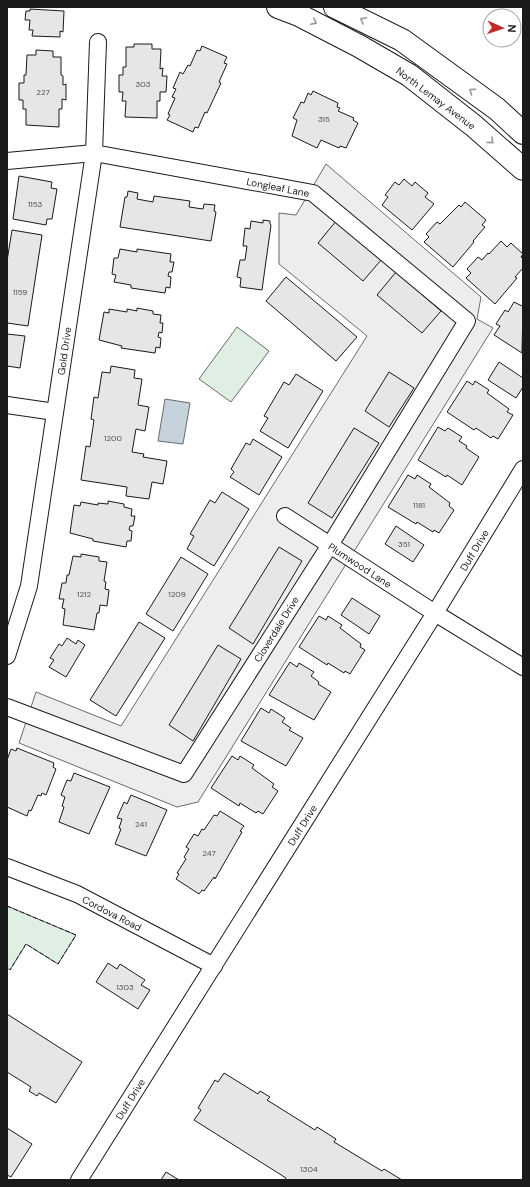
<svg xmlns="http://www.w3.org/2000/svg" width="530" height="1187" viewBox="0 0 530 1187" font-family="'DM Sans',sans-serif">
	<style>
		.green { fill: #e0efe3; stroke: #6a6a6a }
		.parking { fill: #ededed; stroke: #6a6a6a }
		.water { fill: #c6d2dc; stroke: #6a6a6a }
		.building { fill: #e6e6e6; stroke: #1a1a1a }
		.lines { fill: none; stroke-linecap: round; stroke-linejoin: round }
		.minor-casing { stroke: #1a1a1a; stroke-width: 18 }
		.secondary-casing { stroke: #1a1a1a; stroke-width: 24 }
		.minor { stroke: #fff; stroke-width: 16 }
		.secondary { stroke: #fff; stroke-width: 22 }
		.fence { stroke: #1a1a1a; stroke-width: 1; stroke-dasharray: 5 2; stroke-linecap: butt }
		.oneway { stroke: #989898 }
		.labels { text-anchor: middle; stroke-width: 3; stroke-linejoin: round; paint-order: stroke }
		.number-label { font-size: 8px; fill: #4d4d4d }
		.street-label { font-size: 10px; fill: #1a1a1a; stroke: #fff }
	</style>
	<rect width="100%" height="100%" fill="#fff"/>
	<!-- green -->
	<g class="green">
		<path d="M237,327L269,351L231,402L199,379Z"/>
		<path d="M7,906L76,935L58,964L26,944L10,970L7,968Z"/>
	</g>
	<!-- parking -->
	<path class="parking" d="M326,164L481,297L477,319L493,328L198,802L177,807L19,743L36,692L121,726L367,336L279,264V213L296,215Z"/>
	<!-- water -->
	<path class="water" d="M165,399L190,403L183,444L158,441Z"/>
	<!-- building -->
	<g class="building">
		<path d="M30,9L64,11L63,32L60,31V37L32,36L33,30H29L30,20H25L26,11H30Z"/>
		<path d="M134,44H152V49H161L160,69L163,68L162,76H167L166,92H160V101H157V118L125,117L126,101H122L123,92H119V75H123V67H126V47H134Z"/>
		<path d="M202,46L227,57L224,63L227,64L219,82L221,83L207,113L205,112L198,128L195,127L193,132L167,120L170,115L168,114L175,98L172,97L176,89L173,88L180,72L183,74L188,65L190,66L197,50L200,51Z"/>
		<path d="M36,50L53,51V57H61V75L63,76V85L66,84V100L62,99V109H59V127L26,125V109H23V100H19V83H24V75H26L27,55H36Z"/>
		<path d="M313,91L338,103L337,107L340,108L338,111L354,118L353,120L358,123L346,148L340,146L339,148L321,140L317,148L292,136L297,120L293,118L301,102L304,103L308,93L311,95Z"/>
		<path d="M19,176L52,182L51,188L57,189L52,219H47L46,225L13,219Z"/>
		<path d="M404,179L412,186L415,182L428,193L425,197L434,204L412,230L382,205L388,197L385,195L395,182L399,185Z"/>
		<path d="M128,191L138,193L137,199L153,202L154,196L190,201L189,207L203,209L204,204L215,205L214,211L216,212L211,241L120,227L125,197H127Z"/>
		<path d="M465,202L486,220L482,225L485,227L473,241L474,242L453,267L424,242L429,237L426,234L437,222L440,224L459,205L461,207Z"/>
		<path d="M263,220L270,221V224L271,225L262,290L240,287L241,278L237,277L240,260H245L247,246H243L245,228L250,229L251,221L263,223Z"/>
		<path d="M337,220L382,259L363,281L318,243Z"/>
		<path d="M12,230L42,235L28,326L7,323V261Z"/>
		<path d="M501,241L507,247L511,243L523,254L521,257L523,259V268L515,277L517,278L495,304L466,278L471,273L467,269L478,257L482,260L488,253L489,254Z"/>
		<path d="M120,249L137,252V249L171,254L170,262H174L172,272H169L168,276L171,277L170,288L166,287L165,293L131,288V285L114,282L116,275L112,274L114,258H118Z"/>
		<path d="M396,272L441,311L422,333L377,295Z"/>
		<path d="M286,277L357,337L336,361L266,301Z"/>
		<path d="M514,302L522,306L523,305L522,353L494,335L500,326L496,324L505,310L508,312Z"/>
		<path d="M137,308L153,311V314L161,315L160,323H163L162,333L159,332L158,337L161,338L160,348L156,347L155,353L121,348L122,346L99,340L104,312L109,313V309L127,312V309L137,311Z"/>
		<path d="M7,334L25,336L20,368L7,366Z"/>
		<path d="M499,362L523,378V387L516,398L488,380Z"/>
		<path d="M111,366L135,370L134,378L142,379L138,405L149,407L145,431L136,429L132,452L144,454L143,457L167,461L163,484L152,482L149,499L126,496L127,487L81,480L86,446L90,447L94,420L91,419L94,397L98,398L102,372L110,373Z"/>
		<path d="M389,372L414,388L389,427L365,411Z"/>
		<path d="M296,374L323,391L288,448L260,431L268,418L264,416L284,382L289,385Z"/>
		<path d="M467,381L473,385L475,381L489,390L487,393L509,409L507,412L513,415L498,439L493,436L491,438L476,428L474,430L447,412Z"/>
		<path d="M438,427L445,431L448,428L462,437L459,441L467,446L466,448L479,457L462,485L447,475L446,477L418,460Z"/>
		<path d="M354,428L379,443L332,518L308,503Z"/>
		<path d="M253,439L282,457L259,495L230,477L234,472L231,469L246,443L250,445Z"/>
		<path d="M408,475L415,479L417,475L431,484L429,487L450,503L449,506L454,510L439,533L434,530L433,532L417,522L416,524L388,507Z"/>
		<path d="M222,492L249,509L214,566L187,549L194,536L190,534L210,500L215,503Z"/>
		<path d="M108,501L124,504V507L132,509L131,516H135L133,526H130L129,530L132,531L131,541H127L126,547L93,541V539L70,533L74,505L80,506L81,502L98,505V503L108,504Z"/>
		<path d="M396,526L424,545L413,562L385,544Z"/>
		<path d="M279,547L302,561L253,644L229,628Z"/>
		<path d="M81,554L99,557V561L107,562L104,581L106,582L105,589L109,590L107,606L100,605L99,613H97L94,630L63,625L65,609L62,608L64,599H59L62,583H66L67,575H69L73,556L81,557Z"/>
		<path d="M181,557L208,574L173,631L146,614Z"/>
		<path d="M352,598L380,616L369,634L341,615Z"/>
		<path d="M319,616L326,620L328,616L342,625L340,628L361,644L360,647L365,650L350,674L345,671L344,673L328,663L327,665L299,647Z"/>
		<path d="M139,622L165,638L116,716L90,700Z"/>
		<path d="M67,638L76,644L78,640L85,645L66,677L49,667L54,660L50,658L59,644L62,646Z"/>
		<path d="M218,645L241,659L193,741L169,725Z"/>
		<path d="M290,662L297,667L299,663L314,672L311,676L319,682L318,684L331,692L314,720L269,695Z"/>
		<path d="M261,708L269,713L271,709L285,718L282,722L291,728L289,730L303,738L286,766L241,741Z"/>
		<path d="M17,748L54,763L53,767L56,769L46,795L42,793L41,796L38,795L31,811L29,810L27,816L7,807V760L11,749L16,751Z"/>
		<path d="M232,756L238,760L240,756L254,765L252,768L274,784L272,787L278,791L263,814L258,811L256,813L240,803L239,806L211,788Z"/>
		<path d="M74,773L110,787L89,834L59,822L64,807L62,806L65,797L61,795L67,780L71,781Z"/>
		<path d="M131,795L167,810L146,856L115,844L121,829L119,828L122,819L117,818L124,802L127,804Z"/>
		<path d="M220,811L244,826L240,831L242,832L215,879L214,877L204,891L202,890L199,894L176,879L179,874L177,873L186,859L184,857L189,849L186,847L194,834L198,836L202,829L204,830L214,815L217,816Z"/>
		<path d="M108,963L117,969L120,964L145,980L141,985L150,990L138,1009L96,982Z"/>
		<path d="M7,1014L82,1062L56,1103L39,1093L37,1096L29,1091L31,1087L7,1072Z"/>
		<path d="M224,1073L258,1094L260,1091L270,1097L267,1100L315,1130L317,1127L336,1139L334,1142L382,1171L384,1169L402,1180H285L286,1178L194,1120L201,1110L198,1108L215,1080L218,1082Z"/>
		<path d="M7,1128L32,1144L11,1177L7,1175Z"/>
		<path d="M166,1172L179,1180H161Z"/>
	</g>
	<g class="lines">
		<!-- minor casing -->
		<g class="minor-casing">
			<g id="minor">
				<path d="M7,161L94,153L313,193L467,321L330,545L184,774L7,707"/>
				<path d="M7,405L55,412"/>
				<path d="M285,516L435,613L523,667"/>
				<path d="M7,656L29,586L94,153L98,42"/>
				<path d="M7,867L77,894L214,966"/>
				<path d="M79,1180L435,613L523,469"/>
			</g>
		</g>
		<!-- secondary casing -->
		<g class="secondary-casing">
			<g id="secondary">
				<path d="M278,7L299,15L359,46L409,75L474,126L523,169"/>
				<path d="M335,7L402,40L497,109L523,133"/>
			</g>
		</g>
		<!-- minor -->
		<use href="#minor" class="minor"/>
		<!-- secondary -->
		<use href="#secondary" class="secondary"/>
		<!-- fence -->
		<path class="fence" d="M7,906L76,935L58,964L26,944L10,970"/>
	</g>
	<!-- one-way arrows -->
	<defs><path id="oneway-chevron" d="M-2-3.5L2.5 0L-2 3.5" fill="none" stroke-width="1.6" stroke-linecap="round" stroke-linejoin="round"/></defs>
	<g class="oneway">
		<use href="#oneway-chevron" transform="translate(363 20) rotate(-153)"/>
		<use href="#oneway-chevron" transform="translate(314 22) rotate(27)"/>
		<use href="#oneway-chevron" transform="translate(472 91) rotate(-144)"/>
		<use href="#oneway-chevron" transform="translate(491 141) rotate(41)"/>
	</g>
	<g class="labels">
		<!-- number labels -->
		<g class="number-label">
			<text x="143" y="87">303</text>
			<text x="43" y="95">227</text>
			<text x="324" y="122">315</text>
			<text x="35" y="207">1153</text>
			<text x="20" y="295">1159</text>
			<text x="113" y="441">1200</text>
			<text x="419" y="508">1181</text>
			<text x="404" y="547">351</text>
			<text x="84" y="597">1212</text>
			<text x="177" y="597">1209</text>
			<text x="141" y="827">241</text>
			<text x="209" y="856">247</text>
			<text x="125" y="990">1303</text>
			<text x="309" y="1172">1304</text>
		</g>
		<!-- street labels -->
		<g class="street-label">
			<text transform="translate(436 98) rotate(37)" y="4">North Lemay Avenue</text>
			<text transform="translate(278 187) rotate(11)" y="4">Longleaf Lane</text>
			<text transform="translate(64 351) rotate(-82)" y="4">Gold Drive</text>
			<text transform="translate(474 550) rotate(-59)" y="4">Duff Drive</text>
			<text transform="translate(360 565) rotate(33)" y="4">Plumwood Lane</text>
			<text transform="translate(276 629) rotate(-58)" y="4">Cloverdale Drive</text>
			<text transform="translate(302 825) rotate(-58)" y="4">Duff Drive</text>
			<text transform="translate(112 913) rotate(27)" y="4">Cordova Road</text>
			<text transform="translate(130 1099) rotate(-58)" y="4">Duff Drive</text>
		</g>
	</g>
	<!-- border -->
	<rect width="530" height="1187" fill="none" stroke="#1a1a1a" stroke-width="16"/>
	<!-- north arrow -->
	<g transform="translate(502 28) rotate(93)"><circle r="19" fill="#ffffff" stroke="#a3a3a3"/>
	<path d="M0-3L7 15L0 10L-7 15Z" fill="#c62828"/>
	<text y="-6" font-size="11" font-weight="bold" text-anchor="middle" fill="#1a1a1a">N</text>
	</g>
</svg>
